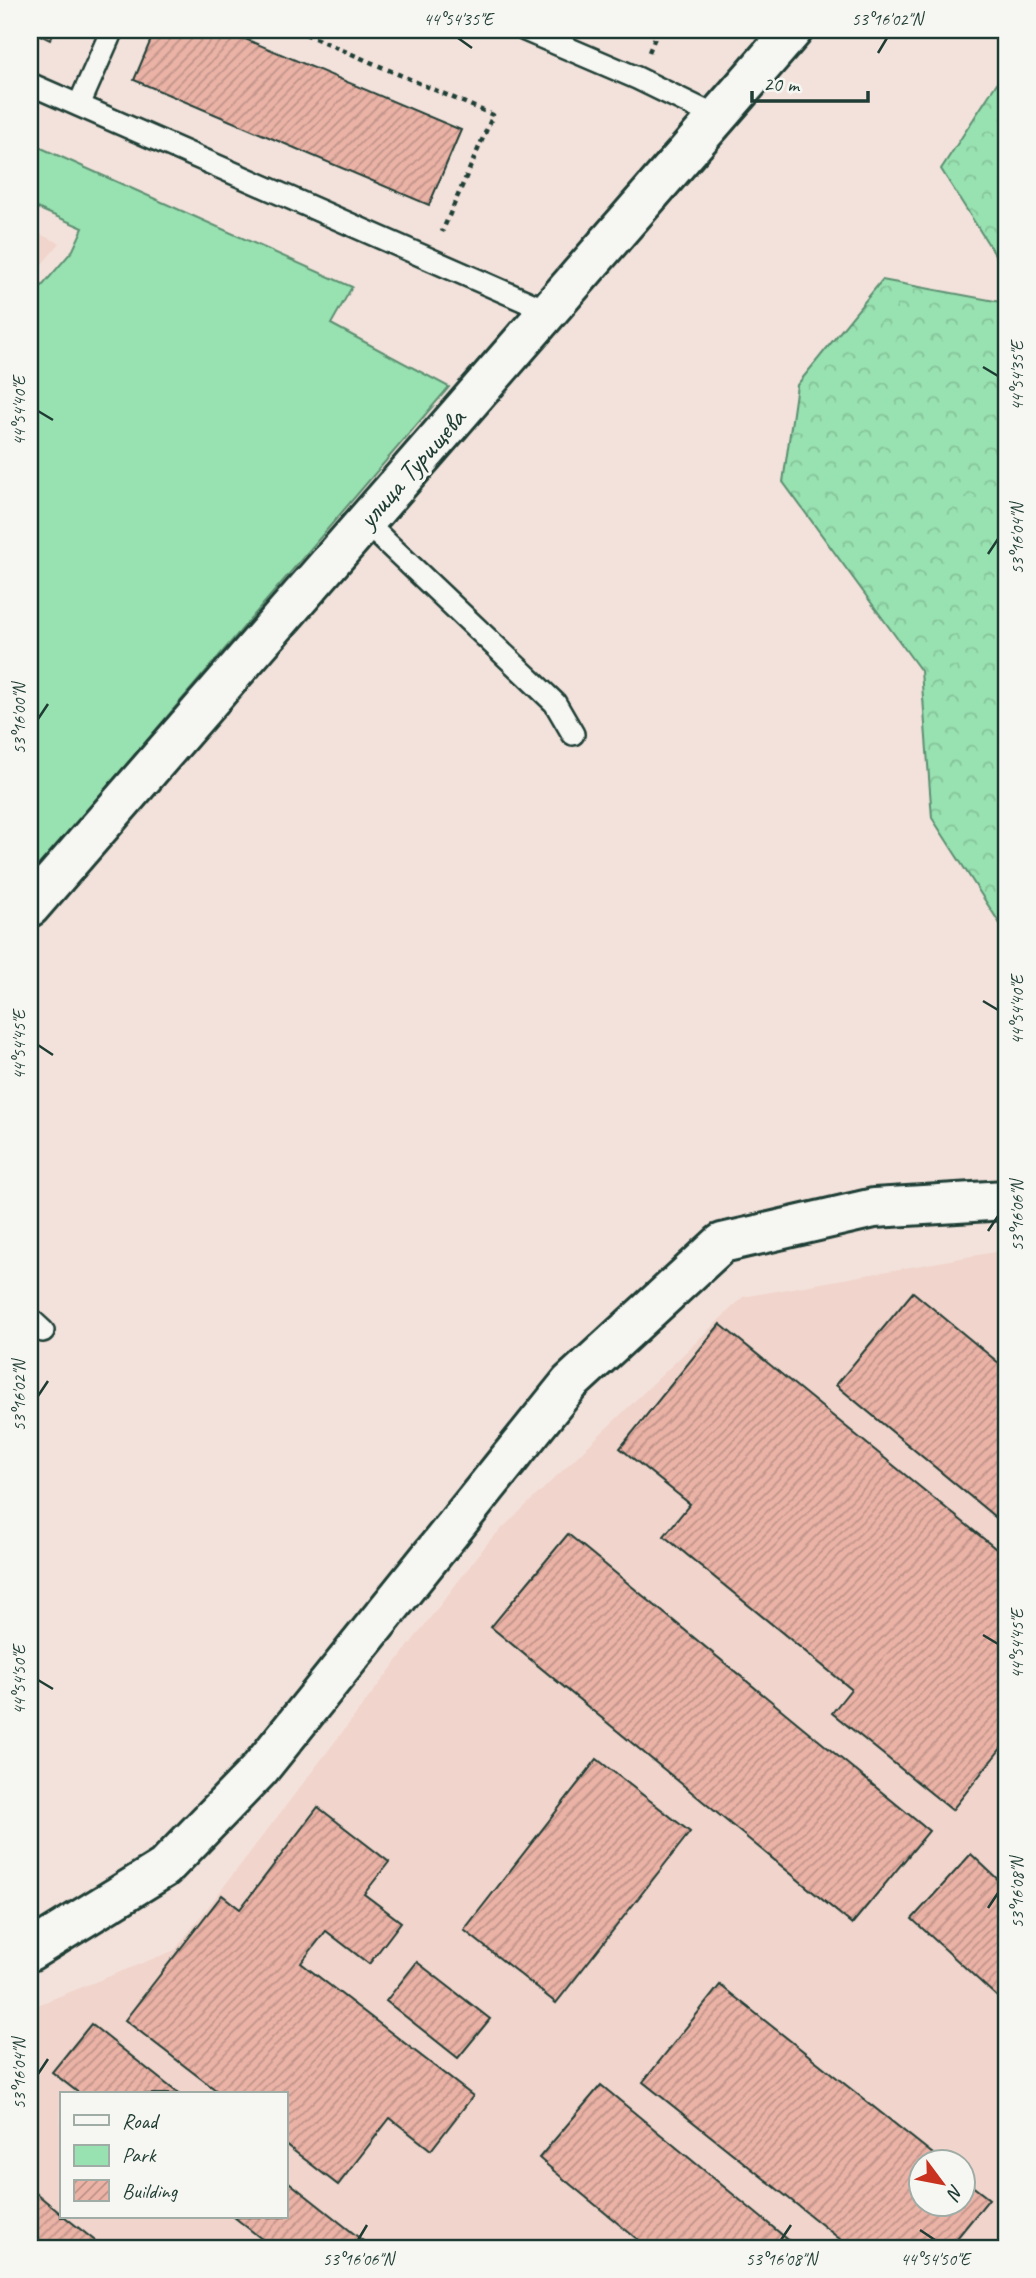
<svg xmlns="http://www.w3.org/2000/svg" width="1036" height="2278" viewBox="0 0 1036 2278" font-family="Caveat,sans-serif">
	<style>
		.built { fill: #f1d4cb; fill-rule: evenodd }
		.green { fill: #98e1b0; stroke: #5c8f72; stroke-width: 2 }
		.forest { fill: url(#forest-crowns); stroke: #5c8f72; stroke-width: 2 }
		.building { fill: url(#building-hatch); stroke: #1f3d34; stroke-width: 2 }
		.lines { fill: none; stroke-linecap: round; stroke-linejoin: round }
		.lane-casing { stroke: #1f3d34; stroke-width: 26 }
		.street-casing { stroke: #1f3d34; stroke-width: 44 }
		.secondary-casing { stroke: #1f3d34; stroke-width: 44 }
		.path { stroke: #1f3d34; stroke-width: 4.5; stroke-dasharray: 5 5; stroke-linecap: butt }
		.lane { stroke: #f6f6f2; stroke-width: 21 }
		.street { stroke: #f6f6f2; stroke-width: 38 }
		.secondary { stroke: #f6f6f2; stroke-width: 38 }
		.ticks { fill: none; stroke: #1f3d34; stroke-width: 2.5 }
		.labels { text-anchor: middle; stroke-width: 6; stroke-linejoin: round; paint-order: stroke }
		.street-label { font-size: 28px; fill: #1f3d34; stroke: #f6f6f2 }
		.neatline { fill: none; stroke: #1f3d34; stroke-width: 2.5 }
		.ticks-label { font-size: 18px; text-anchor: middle; fill: #1f3d34 }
	</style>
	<defs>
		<pattern id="forest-crowns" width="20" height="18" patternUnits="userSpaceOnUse" patternTransform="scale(1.75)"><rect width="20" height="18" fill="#98e1b0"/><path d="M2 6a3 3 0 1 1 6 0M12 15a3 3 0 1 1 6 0" fill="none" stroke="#83c298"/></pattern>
		<pattern id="building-hatch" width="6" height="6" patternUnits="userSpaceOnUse" patternTransform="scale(1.75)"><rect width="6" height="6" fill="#ebb2a6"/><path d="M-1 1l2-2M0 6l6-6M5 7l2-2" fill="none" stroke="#be9288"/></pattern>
	</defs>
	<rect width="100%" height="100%" fill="#f3e2db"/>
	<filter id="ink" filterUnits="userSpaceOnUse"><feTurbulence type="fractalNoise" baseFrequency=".0143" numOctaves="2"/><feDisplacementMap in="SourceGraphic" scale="14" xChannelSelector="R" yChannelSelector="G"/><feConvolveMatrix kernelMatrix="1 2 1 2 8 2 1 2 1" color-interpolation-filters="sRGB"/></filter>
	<g filter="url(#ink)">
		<!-- built -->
		<g class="built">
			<path d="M30,230L60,243L30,278Z"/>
			<path d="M1006,1250V2248H30V2008L175,1950L490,1540L743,1297ZM61,2094H285V2217H61ZM920,2162H962V2204H920Z"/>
		</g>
		<!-- green -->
		<path class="green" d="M30,143L352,287L331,324L449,387L30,877V300L73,250L83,228L30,205Z"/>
		<!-- forest -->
		<g class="forest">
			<path d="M1006,69V272L941,169Z"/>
			<path d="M882,280L1006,303V933L932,818L921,671L783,482L797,385Z"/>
		</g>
		<!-- building -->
		<g class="building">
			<path d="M30,30H55L50,40Z"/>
			<path d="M155,30H224L461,130L429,205L134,80Z"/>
			<path d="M913,1292L1006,1369V1526L836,1385Z"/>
			<path d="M720,1324L1006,1557V1742L952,1810L832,1713L851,1689L664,1536L690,1504L620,1448Z"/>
			<path d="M568,1534L929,1831L852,1924L491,1627Z"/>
			<path d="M597,1759L690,1832L556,2003L464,1930Z"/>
			<path d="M318,1807L389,1862L364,1894L401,1922L369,1964L326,1931L301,1963L473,2096L431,2150L390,2118L338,2185L285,2144V2094H221L125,2020L222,1895L240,1909Z"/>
			<path d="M971,1854L1006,1887V2005L912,1919Z"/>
			<path d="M417,1962L490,2019L458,2058L386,2001Z"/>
			<path d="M720,1985L943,2162H920V2204H962V2178L989,2199L949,2248H851L643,2082Z"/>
			<path d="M91,2024L179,2094H80L52,2072Z"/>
			<path d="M601,2085L798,2248H648L554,2171L539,2158Z"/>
			<path d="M285,2179L372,2248H273L234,2217H285Z"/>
			<path d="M30,2188L61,2214V2217H65L104,2248H30Z"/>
		</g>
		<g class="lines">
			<!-- lane casing -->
			<g class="lane-casing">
				<g id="lane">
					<path d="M525,30L637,78L717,117"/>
					<path d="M30,84L548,311"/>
					<path d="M79,105L112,30"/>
					<path d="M365,522L555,703L573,734"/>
					<path d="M30,1319L43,1331"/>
				</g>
			</g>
			<!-- street casing -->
			<g class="street-casing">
				<path id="street" d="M30,907L793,30"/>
			</g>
			<!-- secondary casing -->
			<g class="secondary-casing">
				<path id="secondary" d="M30,1951L164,1868L259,1770L570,1383L722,1243L874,1208L1006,1200"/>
			</g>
			<!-- path -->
			<g class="path">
				<path d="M296,30L493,115L442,232"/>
				<path d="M649,52L658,30"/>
			</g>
			<!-- lane -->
			<use href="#lane" class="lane"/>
			<!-- street -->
			<use href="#street" class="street"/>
			<!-- secondary -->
			<use href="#secondary" class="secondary"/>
		</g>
	</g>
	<!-- ticks -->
	<path class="ticks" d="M458,38L472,48M878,53L887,38M983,367L998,376M38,411L53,420M988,554L998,539M38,719L48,704M983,1001L998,1010M38,1045L53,1055M988,1231L998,1216M38,1396L48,1381M983,1635L998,1644M38,1680L53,1689M988,1908L998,1893M38,2074L48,2059M920,2230L935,2240M358,2240L367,2225M781,2240L791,2225"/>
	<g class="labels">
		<!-- street labels -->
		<g class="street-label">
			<text transform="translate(411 468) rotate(-49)" y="10">улица Турищева</text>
		</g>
	</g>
	<!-- margin -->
	<rect width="1036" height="2278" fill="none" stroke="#f6f6f2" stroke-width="77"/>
	<!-- legend -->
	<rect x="60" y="2092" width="228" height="126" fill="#f6f6f2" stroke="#a0aca6" stroke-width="2"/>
	<rect x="74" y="2115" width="35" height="10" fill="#f6f6f2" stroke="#a0aca6" stroke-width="2"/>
	<text x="122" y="2128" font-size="21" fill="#1f3d34">Road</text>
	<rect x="74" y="2145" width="35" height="21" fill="#98e1b0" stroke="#a0aca6" stroke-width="2"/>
	<text x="122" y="2162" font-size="21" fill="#1f3d34">Park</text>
	<rect x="74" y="2180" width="35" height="21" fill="url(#building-hatch)" stroke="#a0aca6" stroke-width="2"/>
	<text x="122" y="2198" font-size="21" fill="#1f3d34">Building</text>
	<!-- north arrow -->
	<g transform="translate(942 2183) rotate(122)"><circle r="33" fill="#f6f6f2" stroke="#a0aca6" stroke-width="2"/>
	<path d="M0-5L12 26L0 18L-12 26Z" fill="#c8321e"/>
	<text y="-10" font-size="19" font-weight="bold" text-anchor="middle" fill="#1f3d34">N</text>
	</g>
	<!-- scale -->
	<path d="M752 91v10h116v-10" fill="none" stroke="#1f3d34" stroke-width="3.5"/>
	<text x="763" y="91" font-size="21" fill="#1f3d34" stroke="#f6f6f2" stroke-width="5" paint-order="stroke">20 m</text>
	<rect x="38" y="38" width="960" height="2202" class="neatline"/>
	<g class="ticks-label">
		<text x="458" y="25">44°54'35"E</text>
		<text x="887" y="25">53°16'02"N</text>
		<text transform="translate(1017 376) rotate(-90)" y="6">44°54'35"E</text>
		<text transform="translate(19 411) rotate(-90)" y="6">44°54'40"E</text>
		<text transform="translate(1017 539) rotate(-90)" y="6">53°16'04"N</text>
		<text transform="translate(19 719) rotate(-90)" y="6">53°16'00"N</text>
		<text transform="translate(1017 1010) rotate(-90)" y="6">44°54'40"E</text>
		<text transform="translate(19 1045) rotate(-90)" y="6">44°54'45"E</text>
		<text transform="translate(1017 1216) rotate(-90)" y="6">53°16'06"N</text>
		<text transform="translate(19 1396) rotate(-90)" y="6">53°16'02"N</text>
		<text transform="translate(1017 1644) rotate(-90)" y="6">44°54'45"E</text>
		<text transform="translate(19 1680) rotate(-90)" y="6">44°54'50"E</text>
		<text transform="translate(1017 1893) rotate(-90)" y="6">53°16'08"N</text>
		<text transform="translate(19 2074) rotate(-90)" y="6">53°16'04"N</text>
		<text x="358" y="2265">53°16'06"N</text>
		<text x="781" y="2265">53°16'08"N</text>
		<text x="935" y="2265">44°54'50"E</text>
	</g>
</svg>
